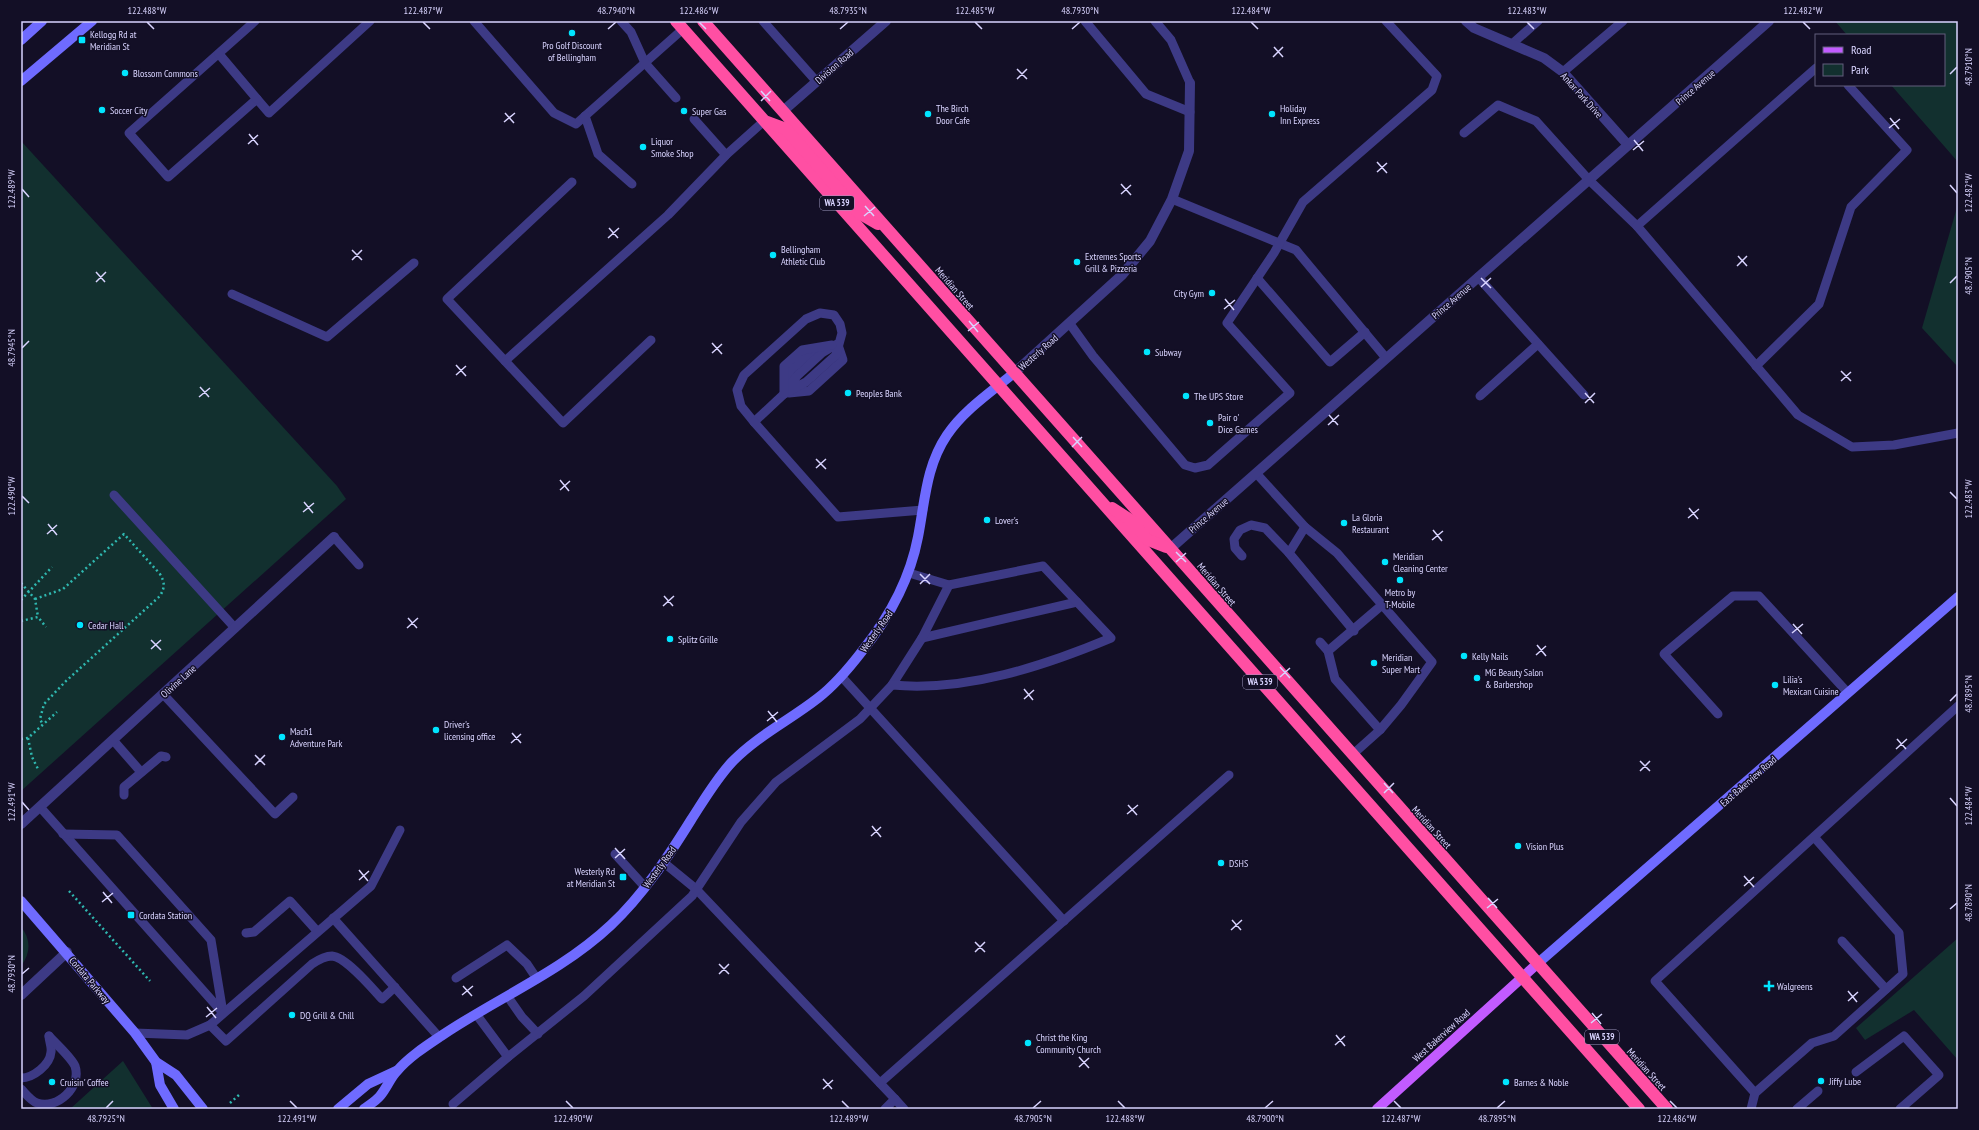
<svg xmlns="http://www.w3.org/2000/svg" width="1979" height="1130" viewBox="0 0 1979 1130" font-family="'PT Sans Narrow',sans-serif">
	<style>
		.green { fill: #12302f }
		.lines { fill: none; stroke-linecap: round; stroke-linejoin: round }
		.path { stroke: #2fb8b0; stroke-width: 2.5; stroke-dasharray: 2 3; stroke-linecap: butt }
		.lane { stroke: #3d3a85; stroke-width: 9 }
		.street { stroke: #3d3a85; stroke-width: 10 }
		.secondary { stroke: #6f6bff; stroke-width: 10 }
		.primary { stroke: #c25bff; stroke-width: 10 }
		.highway { stroke: #ff4fa3; stroke-width: 12 }
		.ticks { fill: none; stroke: #d9d4ff; stroke-width: 1.5 }
		.poi-dot { fill: #00e5ff; stroke: #130f26; stroke-width: 1.5 }
		.labels { text-anchor: middle; stroke-width: 3; stroke-linejoin: round; paint-order: stroke }
		.shield { fill: #130f26; stroke: #9e99be; stroke-width: 1 }
		.shield-label { font-size: 9px; font-weight: bold; fill: #d9d4ff }
		.poi-label { font-size: 10px; fill: #d9d4ff; stroke: #130f26; text-anchor: start }
		.street-label { font-size: 10px; fill: #d9d4ff; stroke: #130f26 }
		.neatline { fill: none; stroke: #d9d4ff; stroke-width: 1.5 }
		.ticks-label { font-size: 10px; text-anchor: middle; fill: #d9d4ff }
	</style>
	<rect width="100%" height="100%" fill="#130f26"/>
	<!-- green -->
	<g class="green">
		<path d="M1835,21H1958V162L1891,85H1944V35H1847Z"/>
		<path d="M21,141L337,486L346,499L21,791Z"/>
		<path d="M1958,204V367L1922,328Z"/>
		<path d="M21,927C31,939 31,953 21,966Z"/>
		<path d="M1958,938V1060L1914,1010L1865,1040L1856,1028Z"/>
		<path d="M123,1061L153,1109H70Z"/>
	</g>
	<g class="lines">
		<!-- path -->
		<g class="path">
			<path d="M21,583L35,599L38,617"/>
			<path d="M35,599L63,589L124,534L160,574C165,583 165,587 160,596L66,681L44,704L40,719L43,725"/>
			<path d="M21,600L52,567"/>
			<path d="M21,621L38,617L46,627"/>
			<path d="M28,738L32,757L38,769"/>
			<path d="M21,739L28,738L57,712"/>
			<path d="M69,891L150,981"/>
			<path d="M230,1103L240,1094"/>
		</g>
		<!-- lane -->
		<g class="lane">
			<path d="M255,21L129,133L168,177L257,99L269,113L370,21"/>
			<path d="M474,21L554,113L576,124L683,29"/>
			<path d="M621,21L631,32L645,63L676,98"/>
			<path d="M763,21L817,82"/>
			<path d="M1085,21L1146,94L1190,112"/>
			<path d="M1155,21L1171,40L1190,83"/>
			<path d="M1512,44L1538,21"/>
			<path d="M219,54L257,99"/>
			<path d="M1563,72L1623,21"/>
			<path d="M585,116L598,154L632,184"/>
			<path d="M694,119L726,155"/>
			<path d="M1464,133L1498,105L1536,121L1589,180L1637,226L1798,415L1852,447L1894,445L1958,433"/>
			<path d="M572,182L447,299L563,423L651,340"/>
			<path d="M1172,199L1296,250L1386,358"/>
			<path d="M1637,226L1816,68"/>
			<path d="M1478,277L1584,395"/>
			<path d="M1257,278L1330,362L1365,332"/>
			<path d="M232,294L327,337L414,263"/>
			<path d="M1070,324L1093,356L1185,465L1195,468L1208,465L1290,393L1227,323L1274,253L1303,202L1432,90L1437,76L1386,21"/>
			<path d="M505,361L668,215L726,155L764,121"/>
			<path d="M1756,366L1819,304L1851,207L1907,150L1848,85"/>
			<path d="M787,381L790,371L811,352L817,350"/>
			<path d="M789,393L809,391L843,360L838,345"/>
			<path d="M784,394L806,382L836,355L842,333L840,324L834,315L820,313L806,319L744,375L737,390L741,406L754,422L784,394L797,376L822,353L837,344"/>
			<path d="M784,394V366L802,350L832,345"/>
			<path d="M1480,396L1538,344"/>
			<path d="M754,422L838,517L923,510"/>
			<path d="M1256,473L1305,527L1337,553L1432,662L1401,705L1380,730L1352,755"/>
			<path d="M114,495L235,628"/>
			<path d="M1305,527L1289,553L1354,631"/>
			<path d="M334,537L359,565"/>
			<path d="M1242,556L1235,548L1234,539L1240,530L1251,525L1265,528L1289,553"/>
			<path d="M922,638L1077,602"/>
			<path d="M1320,642L1328,651"/>
			<path d="M841,676L1064,921"/>
			<path d="M892,685L922,638L949,585"/>
			<path d="M163,694L275,814L293,797"/>
			<path d="M1718,714L1664,654L1733,596H1759L1848,693"/>
			<path d="M1380,730L1335,679L1328,651L1382,605"/>
			<path d="M113,740L141,772"/>
			<path d="M124,795V787L161,756L166,757"/>
			<path d="M40,807L223,1013"/>
			<path d="M63,834L117,835L211,940L223,1013"/>
			<path d="M615,854L645,887"/>
			<path d="M663,862L696,889L895,1099"/>
			<path d="M333,918L439,1037"/>
			<path d="M246,933L254,932L290,901L317,931"/>
			<path d="M1842,941L1886,989"/>
			<path d="M456,978L507,945L527,964L537,979"/>
			<path d="M508,997L522,1017L538,1034"/>
			<path d="M476,1014L508,1057"/>
			<path d="M210,1025L226,1041L312,964C318,960 325,956 332,956C346,957 372,988 382,999L395,987"/>
			<path d="M135,1033L187,1035L210,1025L371,886L400,830"/>
			<path d="M1856,1072L1904,1036L1939,1075L1900,1109"/>
			<path d="M21,1078C33,1078 50,1065 51,1052C52,1047 49,1041 49,1036"/>
			<path d="M880,1083L1229,775"/>
			<path d="M21,1089C25,1093 31,1101 37,1103C57,1110 82,1087 75,1066C71,1057 55,1043 49,1036"/>
			<path d="M1755,1093L1812,1043L1834,1036L1903,974L1899,933L1814,837"/>
			<path d="M453,1104L508,1057L584,996L692,896L741,822L776,782L860,719L892,685C966,692 1044,666 1111,638L1043,566L949,585L909,573"/>
			<path d="M885,1109L895,1099L904,1109"/>
			<path d="M1751,1109L1755,1093L1655,981L1958,706"/>
			<path d="M1797,1109L1818,1091"/>
		</g>
		<!-- street -->
		<g class="street">
			<path d="M1466,21L1474,28L1544,58L1563,72L1628,145"/>
			<path d="M783,111L886,21"/>
			<path d="M1014,373L1122,275L1150,241L1172,199L1189,151L1190,83"/>
			<path d="M1170,549L1769,21"/>
			<path d="M21,824L334,537"/>
			<path d="M21,995L67,952"/>
		</g>
		<!-- secondary -->
		<g class="secondary">
			<path d="M21,40L42,21"/>
			<path d="M21,81L92,21"/>
			<path d="M21,901L135,1033L156,1062L176,1075L203,1109"/>
			<path d="M1537,964L1958,597"/>
			<path d="M156,1062L160,1085L174,1109"/>
			<path d="M338,1109L368,1084L396,1071"/>
			<path d="M364,1109C369,1105 376,1101 380,1096C387,1088 390,1078 397,1071C409,1057 426,1046 441,1036C497,998 561,972 611,925C643,895 668,857 691,820C704,800 716,779 732,762C757,736 790,720 818,698C835,685 850,667 863,650C890,616 910,579 918,537C925,501 926,466 947,435C964,410 991,392 1014,373"/>
		</g>
		<!-- primary -->
		<path class="primary" d="M1377,1109L1537,964"/>
		<!-- highway -->
		<g class="highway">
			<path d="M676,21L1639,1109"/>
			<path d="M703,21L1667,1109"/>
			<path d="M767,122L786,129L859,213L878,224"/>
			<path d="M1112,508L1132,521L1148,540L1166,547"/>
		</g>
	</g>
	<!-- ticks -->
	<path class="ticks" d="M147,22L154,29M423,22L430,29M699,22L706,29M975,22L982,29M1251,22L1258,29M1527,22L1534,29M1803,22L1810,29M608,29L616,22M840,29L848,22M1072,29L1080,22M1274,47L1283,57M1273,57L1283,47M1017,69L1027,79M1950,74L1957,67M1017,79L1027,69M761,91L770,101M761,101L771,91M505,113L514,123M1890,118L1899,129M504,122L515,113M1889,128L1900,119M249,134L258,145M1634,140L1643,151M248,144L258,135M1633,150L1644,141M1377,162L1387,173M1377,172L1387,163M1121,184L1131,195M1950,185L1957,193M22,189L29,197M1121,194L1131,185M865,206L874,216M864,216L875,207M609,228L618,238M608,238L619,228M352,250L362,260M1738,256L1747,266M352,260L362,250M1737,266L1747,256M96,272L105,282M1481,278L1491,288M96,282L106,272M1950,283L1957,276M1481,287L1491,278M1225,299L1234,310M1224,309L1235,300M969,321L978,332M968,331L979,322M712,343L722,354M22,348L29,341M712,353L722,344M456,365L466,376M1841,371L1851,381M456,375L466,366M1841,381L1851,372M200,387L209,397M1585,393L1594,403M199,397L210,388M1585,403L1595,393M1329,415L1338,425M1328,425L1339,415M1073,437L1082,447M1072,447L1082,437M816,459L826,469M816,468L826,459M560,480L569,491M560,490L570,481M1950,492L1957,499M22,496L29,503M304,502L313,513M1689,508L1698,519M303,512L314,503M1688,518L1699,509M48,524L57,535M1433,530L1442,541M47,534L57,525M1432,540L1443,531M1176,552L1186,562M1176,562L1186,553M920,574L930,584M920,584L930,574M664,596L673,606M663,606L674,596M408,618L417,628M1793,624L1802,634M407,628L418,618M1792,633L1803,624M151,640L161,650M1537,645L1546,656M151,649L161,640M1536,655L1546,646M1280,667L1290,678M1280,677L1290,668M1024,689L1033,700M1024,699L1034,690M1950,701L1957,694M768,711L777,722M767,721L778,712M512,733L521,743M1897,739L1906,749M511,743L521,734M1896,749L1907,739M255,755L265,765M1640,761L1650,771M255,765L265,755M1640,771L1650,761M1384,783L1393,793M1384,793L1394,783M1950,798L1957,806M22,802L29,810M1128,805L1137,815M1127,814L1138,805M872,826L881,837M871,836L881,827M615,848L625,859M615,858L625,849M359,870L368,881M1744,876L1754,887M359,880L369,871M1744,886L1754,877M103,892L112,903M1488,898L1497,908M102,902L113,893M1487,908L1498,899M1950,909L1957,903M1232,920L1241,930M1231,930L1242,920M975,942L985,952M975,952L985,942M719,964L729,974M22,974L29,968M719,974L729,964M463,986L472,996M1848,991L1857,1002M462,995L473,986M1848,1001L1858,992M207,1007L216,1018M1592,1013L1601,1024M206,1017L217,1008M1591,1023L1602,1014M1336,1035L1345,1046M1335,1045L1345,1036M1079,1057L1089,1068M1079,1067L1089,1058M823,1079L832,1089M823,1089L833,1080M290,1101L297,1108M566,1101L573,1108M842,1101L849,1108M1118,1101L1125,1108M1394,1101L1401,1108M1670,1101L1677,1108M106,1108L113,1101M1033,1108L1041,1101M1265,1108L1273,1101M1497,1108L1505,1101"/>
	<!-- markers -->
	<g class="poi-dot">
		<circle cx="572" cy="33" r="4"/>
		<rect x="78" y="36" width="8" height="8" rx="2"/>
		<circle cx="125" cy="73" r="4"/>
		<circle cx="102" cy="110" r="4"/>
		<circle cx="684" cy="111" r="4"/>
		<circle cx="928" cy="114" r="4"/>
		<circle cx="1272" cy="114" r="4"/>
		<circle cx="643" cy="147" r="4"/>
		<circle cx="773" cy="255" r="4"/>
		<circle cx="1077" cy="262" r="4"/>
		<circle cx="1212" cy="293" r="4"/>
		<circle cx="1147" cy="352" r="4"/>
		<circle cx="848" cy="393" r="4"/>
		<circle cx="1186" cy="396" r="4"/>
		<circle cx="1210" cy="423" r="4"/>
		<circle cx="987" cy="520" r="4"/>
		<circle cx="1344" cy="523" r="4"/>
		<circle cx="1385" cy="562" r="4"/>
		<circle cx="1400" cy="580" r="4"/>
		<circle cx="80" cy="625" r="4"/>
		<circle cx="670" cy="639" r="4"/>
		<circle cx="1464" cy="656" r="4"/>
		<circle cx="1374" cy="663" r="4"/>
		<circle cx="1477" cy="678" r="4"/>
		<circle cx="1775" cy="685" r="4"/>
		<circle cx="436" cy="730" r="4"/>
		<circle cx="282" cy="737" r="4"/>
		<circle cx="1518" cy="846" r="4"/>
		<circle cx="1221" cy="863" r="4"/>
		<rect x="619" y="873" width="8" height="8" rx="2"/>
		<rect x="127" y="911" width="8" height="8" rx="2"/>
		<path d="M1767 980h4v4h4v4h-4v4h-4v-4h-4v-4h4z"/>
		<circle cx="292" cy="1015" r="4"/>
		<circle cx="1028" cy="1043" r="4"/>
		<circle cx="1821" cy="1081" r="4"/>
		<circle cx="52" cy="1082" r="4"/>
		<circle cx="1506" cy="1082" r="4"/>
	</g>
	<g class="labels">
		<!-- shield labels -->
		<g class="shield">
			<rect x="820" y="196" width="34" height="14" rx="3"/>
			<rect x="1243" y="675" width="34" height="14" rx="3"/>
			<rect x="1585" y="1030" width="34" height="14" rx="3"/>
		</g>
		<g class="shield-label">
			<text x="837" y="206">WA 539</text>
			<text x="1260" y="685">WA 539</text>
			<text x="1602" y="1040">WA 539</text>
		</g>
		<!-- poi labels -->
		<g class="poi-label">
			<text x="90" y="38">Kellogg Rd at<tspan x="90" dy="12">Meridian St</tspan></text>
			<text x="572" y="49" text-anchor="middle">Pro Golf Discount<tspan x="572" dy="12">of Bellingham</tspan></text>
			<text x="133" y="77">Blossom Commons</text>
			<text x="936" y="112">The Birch<tspan x="936" dy="12">Door Cafe</tspan></text>
			<text x="1280" y="112">Holiday<tspan x="1280" dy="12">Inn Express</tspan></text>
			<text x="110" y="114">Soccer City</text>
			<text x="692" y="115">Super Gas</text>
			<text x="651" y="145">Liquor<tspan x="651" dy="12">Smoke Shop</tspan></text>
			<text x="781" y="253">Bellingham<tspan x="781" dy="12">Athletic Club</tspan></text>
			<text x="1085" y="260">Extremes Sports<tspan x="1085" dy="12">Grill &amp; Pizzeria</tspan></text>
			<text x="1204" y="297" text-anchor="end">City Gym</text>
			<text x="1155" y="356">Subway</text>
			<text x="856" y="397">Peoples Bank</text>
			<text x="1194" y="400">The UPS Store</text>
			<text x="1218" y="421">Pair o'<tspan x="1218" dy="12">Dice Games</tspan></text>
			<text x="1352" y="521">La Gloria<tspan x="1352" dy="12">Restaurant</tspan></text>
			<text x="995" y="524">Lover's</text>
			<text x="1393" y="560">Meridian<tspan x="1393" dy="12">Cleaning Center</tspan></text>
			<text x="1400" y="596" text-anchor="middle">Metro by<tspan x="1400" dy="12">T-Mobile</tspan></text>
			<text x="88" y="629">Cedar Hall</text>
			<text x="678" y="643">Splitz Grille</text>
			<text x="1472" y="660">Kelly Nails</text>
			<text x="1382" y="661">Meridian<tspan x="1382" dy="12">Super Mart</tspan></text>
			<text x="1485" y="676">MG Beauty Salon<tspan x="1485" dy="12">&amp; Barbershop</tspan></text>
			<text x="1783" y="683">Lilia's<tspan x="1783" dy="12">Mexican Cuisine</tspan></text>
			<text x="444" y="728">Driver's<tspan x="444" dy="12">licensing office</tspan></text>
			<text x="290" y="735">Mach1<tspan x="290" dy="12">Adventure Park</tspan></text>
			<text x="1526" y="850">Vision Plus</text>
			<text x="1229" y="867">DSHS</text>
			<text x="615" y="875" text-anchor="end">Westerly Rd<tspan x="615" dy="12">at Meridian St</tspan></text>
			<text x="139" y="919">Cordata Station</text>
			<text x="1777" y="990">Walgreens</text>
			<text x="300" y="1019">DQ Grill &amp; Chill</text>
			<text x="1036" y="1041">Christ the King<tspan x="1036" dy="12">Community Church</tspan></text>
			<text x="1829" y="1085">Jiffy Lube</text>
			<text x="60" y="1086">Cruisin' Coffee</text>
			<text x="1514" y="1086">Barnes &amp; Noble</text>
		</g>
		<!-- street labels -->
		<g class="street-label">
			<text transform="translate(834 66) rotate(-41)" y="4">Division Road</text>
			<text transform="translate(1695 87) rotate(-41)" y="4">Prince Avenue</text>
			<text transform="translate(1582 95) rotate(48)" y="4">Ankar Park Drive</text>
			<text transform="translate(955 288) rotate(49)" y="4">Meridian Street</text>
			<text transform="translate(1451 301) rotate(-41)" y="4">Prince Avenue</text>
			<text transform="translate(1038 352) rotate(-41)" y="4">Westerly Road</text>
			<text transform="translate(1208 515) rotate(-41)" y="4">Prince Avenue</text>
			<text transform="translate(1217 584) rotate(49)" y="4">Meridian Street</text>
			<text transform="translate(876 631) rotate(-55)" y="4">Westerly Road</text>
			<text transform="translate(178 681) rotate(-42)" y="4">Olivine Lane</text>
			<text transform="translate(1748 781) rotate(-41)" y="4">East Bakerview Road</text>
			<text transform="translate(1432 827) rotate(48)" y="4">Meridian Street</text>
			<text transform="translate(659 867) rotate(-54)" y="4">Westerly Road</text>
			<text transform="translate(90 980) rotate(50)" y="4">Cordata Parkway</text>
			<text transform="translate(1441 1035) rotate(-42)" y="4">West Bakerview Road</text>
			<text transform="translate(1647 1069) rotate(48)" y="4">Meridian Street</text>
		</g>
	</g>
	<!-- border -->
	<rect width="1979" height="1130" fill="none" stroke="#130f26" stroke-width="44"/>
	<!-- legend -->
	<rect x="1815" y="34" width="130" height="52" fill="#130f26" stroke="#625e7d"/>
	<rect x="1823" y="47" width="20" height="6" fill="#c25bff" stroke="#625e7d"/>
	<text x="1851" y="54" font-size="12" fill="#d9d4ff">Road</text>
	<rect x="1823" y="64" width="20" height="12" fill="#12302f" stroke="#625e7d"/>
	<text x="1851" y="74" font-size="12" fill="#d9d4ff">Park</text>
	<rect x="22" y="22" width="1935" height="1086" class="neatline"/>
	<g class="ticks-label">
		<text x="147" y="14">122.488°W</text>
		<text x="423" y="14">122.487°W</text>
		<text x="616" y="14">48.7940°N</text>
		<text x="699" y="14">122.486°W</text>
		<text x="848" y="14">48.7935°N</text>
		<text x="975" y="14">122.485°W</text>
		<text x="1080" y="14">48.7930°N</text>
		<text x="1251" y="14">122.484°W</text>
		<text x="1527" y="14">122.483°W</text>
		<text x="1803" y="14">122.482°W</text>
		<text transform="translate(1968 67) rotate(-90)" y="4">48.7910°N</text>
		<text transform="translate(11 189) rotate(-90)" y="4">122.489°W</text>
		<text transform="translate(1968 193) rotate(-90)" y="4">122.482°W</text>
		<text transform="translate(1968 276) rotate(-90)" y="4">48.7905°N</text>
		<text transform="translate(11 348) rotate(-90)" y="4">48.7945°N</text>
		<text transform="translate(11 496) rotate(-90)" y="4">122.490°W</text>
		<text transform="translate(1968 499) rotate(-90)" y="4">122.483°W</text>
		<text transform="translate(1968 694) rotate(-90)" y="4">48.7895°N</text>
		<text transform="translate(11 802) rotate(-90)" y="4">122.491°W</text>
		<text transform="translate(1968 806) rotate(-90)" y="4">122.484°W</text>
		<text transform="translate(1968 903) rotate(-90)" y="4">48.7890°N</text>
		<text transform="translate(11 974) rotate(-90)" y="4">48.7930°N</text>
		<text x="106" y="1122">48.7925°N</text>
		<text x="297" y="1122">122.491°W</text>
		<text x="573" y="1122">122.490°W</text>
		<text x="849" y="1122">122.489°W</text>
		<text x="1033" y="1122">48.7905°N</text>
		<text x="1125" y="1122">122.488°W</text>
		<text x="1265" y="1122">48.7900°N</text>
		<text x="1401" y="1122">122.487°W</text>
		<text x="1497" y="1122">48.7895°N</text>
		<text x="1677" y="1122">122.486°W</text>
	</g>
</svg>
